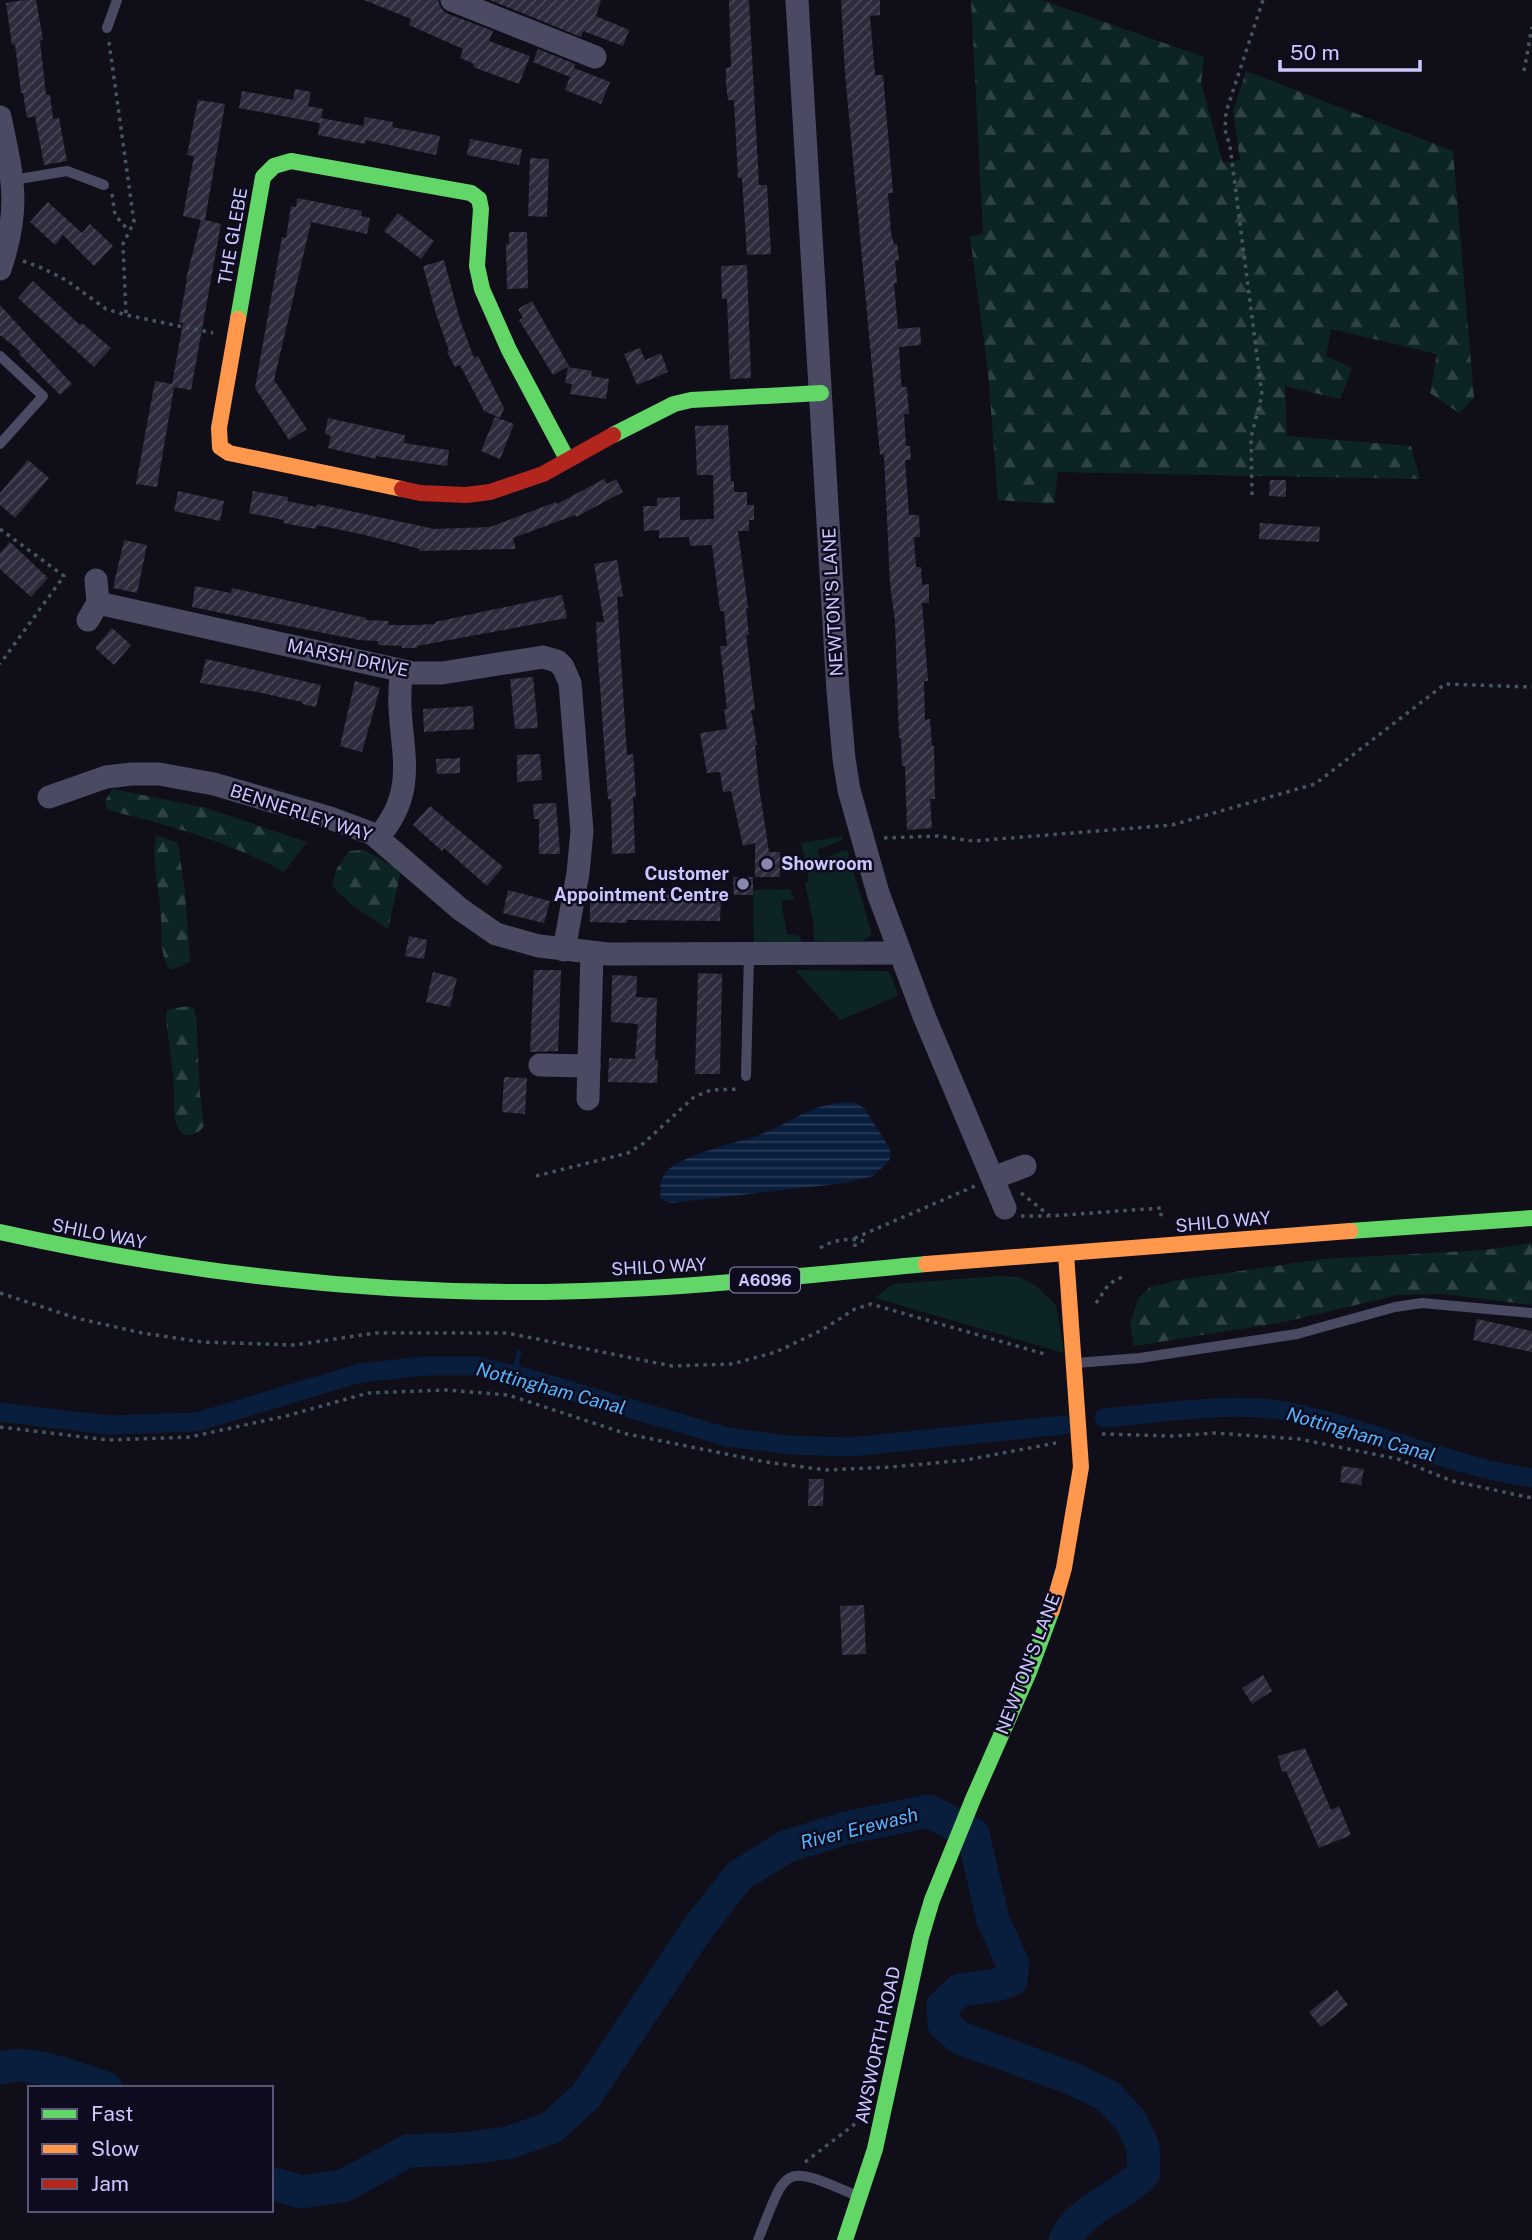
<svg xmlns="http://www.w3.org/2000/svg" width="1532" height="2240" viewBox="0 0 1532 2240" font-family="'Public Sans',sans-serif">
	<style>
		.grass { fill: #0d2424 }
		.forest { fill: url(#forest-firs) }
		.water { fill: url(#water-rules) }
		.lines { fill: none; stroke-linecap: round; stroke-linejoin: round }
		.stream { stroke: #091d3c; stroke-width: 5 }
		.canal { stroke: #091d3c; stroke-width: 19 }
		.river { stroke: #091d3c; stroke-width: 33 }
		.building { fill: url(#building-hatch) }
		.path { stroke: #455563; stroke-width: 3.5; stroke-dasharray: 3.5 5; stroke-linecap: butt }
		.lane { stroke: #4a4a62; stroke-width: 10 }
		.street { stroke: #4a4a62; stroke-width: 23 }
		.fast { stroke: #63d668; stroke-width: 16 }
		.slow { stroke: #ff974d; stroke-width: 16 }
		.jam { stroke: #b3261e; stroke-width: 16 }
		.poi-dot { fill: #8a87ae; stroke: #0d0b1d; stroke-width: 2.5 }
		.labels { text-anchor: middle; stroke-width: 5; stroke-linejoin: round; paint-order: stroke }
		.shield { fill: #0d0b1d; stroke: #938fbb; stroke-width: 2 }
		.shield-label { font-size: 16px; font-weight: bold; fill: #ccc7ff }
		.street-label { font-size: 18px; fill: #ccc7ff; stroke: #0d0b1d }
		.poi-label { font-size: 18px; font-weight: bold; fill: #ccc7ff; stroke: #0d0b1d; text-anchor: start }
		.water-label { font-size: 19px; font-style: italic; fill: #55b5ff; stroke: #0d0b1d }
	</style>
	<defs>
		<pattern id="forest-firs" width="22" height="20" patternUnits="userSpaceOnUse" patternTransform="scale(1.75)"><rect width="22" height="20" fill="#0d2424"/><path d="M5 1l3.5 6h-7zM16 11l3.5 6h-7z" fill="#2f4245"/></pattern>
		<pattern id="water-rules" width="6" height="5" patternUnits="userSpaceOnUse" patternTransform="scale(1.75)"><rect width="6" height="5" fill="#091d3c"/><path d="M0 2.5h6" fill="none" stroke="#2c3c59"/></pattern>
		<pattern id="building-hatch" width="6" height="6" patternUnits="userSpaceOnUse" patternTransform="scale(1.75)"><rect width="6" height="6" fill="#2e2b3d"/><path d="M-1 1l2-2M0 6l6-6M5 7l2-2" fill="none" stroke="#4b485a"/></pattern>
	</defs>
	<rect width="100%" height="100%" fill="#100f19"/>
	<!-- grass -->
	<g class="grass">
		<path d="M842,836L843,840L817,850L821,859L847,850L872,934L863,941H814L813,920L805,883L808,882V872L801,843Z"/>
		<path d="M790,889L795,899L781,901L787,934L799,936L802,942H754L753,890Z"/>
		<path d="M795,970L886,971L892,977L898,996L840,1020Z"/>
		<path d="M1000,1276L1019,1277L1035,1285L1056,1305L1064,1353L875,1298L892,1284Z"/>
	</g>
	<!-- forest -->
	<g class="forest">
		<path d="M971,0H1042L1204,57L1201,83L1223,163L1240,160L1233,112L1246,71L1453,151L1474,398L1459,413L1430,393L1437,354L1331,329L1326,356L1352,368L1340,399L1285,386L1287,436L1411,446L1420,479L1058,472L1054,504L998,500L988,372L970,236L983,234Z"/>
		<path d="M113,789L206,808L307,842L284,872C231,842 165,824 107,810L105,801Z"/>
		<path d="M156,835L178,843L185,893L190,962L170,970C159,952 162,937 161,917C160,889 151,864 156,835Z"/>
		<path d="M364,850L401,871L388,929L352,905L332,886L336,870L349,851Z"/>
		<path d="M187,1006L194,1008L196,1016L200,1094L204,1126C198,1134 185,1141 178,1128C172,1117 175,1098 174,1085C172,1063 169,1042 166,1020L167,1010Z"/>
		<path d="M1532,1243V1305L1444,1294L1398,1295L1284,1322L1134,1346L1130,1324L1138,1299L1150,1287L1179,1280L1322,1259L1484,1250Z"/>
	</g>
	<!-- water -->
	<path class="water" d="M843,1102H853L864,1108L889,1147L891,1155L889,1161L873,1176L845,1183L671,1203L661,1199C659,1189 660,1177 669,1169C688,1153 734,1144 759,1135C790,1124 807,1106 843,1102Z"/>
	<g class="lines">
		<!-- stream -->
		<path class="stream" d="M514,1375L519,1352"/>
		<!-- canal -->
		<g class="canal">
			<path d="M0,1412L108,1425L197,1422L360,1373L425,1366H477L527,1378L727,1437L789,1445L851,1447L1063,1425"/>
			<path d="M1104,1418C1166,1413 1239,1399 1301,1414C1379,1433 1452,1466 1532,1478"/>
		</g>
		<!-- river -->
		<g class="river">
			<path d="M0,2068C30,2058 77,2079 106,2088"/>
			<path d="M271,2183L301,2192L343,2186L408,2151L460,2149L507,2143L551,2128L585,2097L698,1928L739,1876L785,1847L846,1828L929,1811L973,1834L993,1920L1013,1964L1011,1980L993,1986L960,1990L943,2006L944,2024L960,2038L1071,2078L1108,2096L1131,2121L1143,2147L1144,2173C1121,2198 1080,2208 1065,2240"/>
		</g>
	</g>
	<!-- building -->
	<g class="building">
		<path d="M24,0H36L43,40L40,41L46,95H50L53,119L59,118L67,161L44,165L35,116L27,118L23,93H21L15,44L12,45L6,3Z"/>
		<path d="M364,0H438L441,8L446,13L493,31L489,41L530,56L519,84L473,67L474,64L460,58L463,49L409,25L411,19Z"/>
		<path d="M490,0H601L596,16L629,30L623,46L583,31L581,37Z"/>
		<path d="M729,0H749L759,185H767L771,254L747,255L742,178H738L734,100H728L726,84V68L731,67Z"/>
		<path d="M841,0H880V15L870,16L875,75H883L893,193H888L891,233L894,244H897L899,260H895L897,283H894L898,329L920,327L921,345L899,347L901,381L902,387H907L909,414H904L906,446H910L911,460H905L909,515H919L920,537H914L916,567H921L922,585L929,584V603H922L928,681H924L925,720L930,719L932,746H934L935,799H930L932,828L907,830L905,766H902L901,738H899L895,621L890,584L884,454L880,455L873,378L845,73Z"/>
		<path d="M538,49L575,64L571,76L574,68L610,82L601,104L565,90L570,77L533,62Z"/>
		<path d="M295,89L311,92L308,106L323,109L321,118L363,126L365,117L393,122L392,127L440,136L436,155L366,140L365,144L318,135L320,123L239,108L242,91L293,100Z"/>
		<path d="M198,100L225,104L205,220L221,224L191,390L174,387L157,487L136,484L155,381L172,384L183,323L179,322L187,280L186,279L201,220L183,216L194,156L187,155Z"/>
		<path d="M470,139L522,149L519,165L467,155Z"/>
		<path d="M530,158L549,159L547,217L528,216Z"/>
		<path d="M297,198L362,211L361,216L370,218L367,234L311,222L274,380L307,429L289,440L255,388L282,237L286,238L291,206L296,207Z"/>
		<path d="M48,202L82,233L90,224L113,246L94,266L63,235L55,245L30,222Z"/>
		<path d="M398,213L434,241L421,259L384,231Z"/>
		<path d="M509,232H527L528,288L507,289L506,244H509Z"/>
		<path d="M444,260L460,320L474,358L478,356L504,408L500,418L484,411L460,365L455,367L447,352L449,351L436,314L423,266Z"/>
		<path d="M747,265L751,378L730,379L727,299H722L721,266Z"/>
		<path d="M33,281L80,325L82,323L111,348L94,367L18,298Z"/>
		<path d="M532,301L569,366L553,375L519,320L523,318L518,309Z"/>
		<path d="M0,305L72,384L60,395L19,354L20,351L0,335Z"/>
		<path d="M640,348L645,360L661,353L668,372L637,385L624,354Z"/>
		<path d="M568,367L592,371L591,376L609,379L606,399L570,394L572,384L565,383Z"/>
		<path d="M495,417L514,424L500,459L481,451Z"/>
		<path d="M328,418L405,435L404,443L449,450L447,466L376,456V459L328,448L331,436L325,434Z"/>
		<path d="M728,425L731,481H734V492H747V505H754V520H749V531H738L748,608H746L749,635H746L755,710H751L757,745H755L759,787L769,852H780V877H755V843L743,846L731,791L723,792L720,772L707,773L700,733L727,729L724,709H727L720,646H727L724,611H720L712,545L690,546L689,537L659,538V530L644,531L643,506H657V498L680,497V520L714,519L713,475H697L695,426Z"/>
		<path d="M28,460L49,478L15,518L0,505V493Z"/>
		<path d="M604,479L607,484L616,479L623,492L576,517L575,515L513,538L516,549L419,551L420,549L365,535L317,525L316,529L283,523L284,520L249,513L253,491L288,497L287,501L316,507L317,504L435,529L490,527L556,502L557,504Z"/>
		<path d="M1270,480H1286V497L1269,496Z"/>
		<path d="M178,491L224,501L220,521L174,511Z"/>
		<path d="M1260,523L1320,527L1319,542L1259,539Z"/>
		<path d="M124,540L147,545L137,593L113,588Z"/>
		<path d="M10,542L48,578L31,597L0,569V553Z"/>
		<path d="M617,560L623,596L617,597L627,755L633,754L636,797H633L635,853L612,854L611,799H608L597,645L596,622H604L594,564Z"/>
		<path d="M195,586L231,593L232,588L366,618V620L389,621L388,625H416L435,624V622L562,595L567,618L417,646V648H402V646L378,645V641L359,640L192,607Z"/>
		<path d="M112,628L131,645L114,665L95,648Z"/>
		<path d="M206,659L321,685L316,707L302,704V702L257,692L200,683Z"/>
		<path d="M533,677L538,728L515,729L510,679Z"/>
		<path d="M355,681L380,688L362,752L340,746Z"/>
		<path d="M473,706L474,729L424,732L423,709Z"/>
		<path d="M540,754L542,780L517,782V755Z"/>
		<path d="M460,758V773L437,774L436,759Z"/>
		<path d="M556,803L560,854H539V819H534L533,804Z"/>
		<path d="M430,806L503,867L487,886L444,848L442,851L413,825Z"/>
		<path d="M733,877H753V895H734Z"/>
		<path d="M508,890L550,901L544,923L503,913Z"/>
		<path d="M643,893L721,896L720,921L627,920V923L590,922V896H643Z"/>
		<path d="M409,936L427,940L424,959L405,956Z"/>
		<path d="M534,970H561L558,1051L530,1052Z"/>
		<path d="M433,972L457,978L450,1007L426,1002Z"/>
		<path d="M698,973L722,974L720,1074H695Z"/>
		<path d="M612,975L637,976L636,997L657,998L655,1060H658L657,1083L608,1082L609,1058L635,1059L638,1024L611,1022Z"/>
		<path d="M504,1077L527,1078L525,1114L502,1112Z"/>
		<path d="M1477,1319L1532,1331V1352L1473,1340Z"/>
		<path d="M1342,1466L1364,1469L1361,1485L1340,1482Z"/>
		<path d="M809,1479H824L823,1506H808Z"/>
		<path d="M864,1605L866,1654L842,1655L840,1606Z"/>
		<path d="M1263,1675L1272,1691L1252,1704L1242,1688Z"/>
		<path d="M1305,1748L1331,1810L1339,1806L1351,1835L1319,1848L1286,1771L1282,1772L1278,1756Z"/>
		<path d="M1337,1990L1348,2005L1321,2027L1309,2012Z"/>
	</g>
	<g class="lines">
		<!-- path -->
		<g class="path">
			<path d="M109,42L134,222L123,244L126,315"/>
			<path d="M1524,71L1532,27"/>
			<path d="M112,194L115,215L129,231"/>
			<path d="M23,261L42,268L66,280L106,309L126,315L213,333"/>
			<path d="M1252,495L1251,437L1262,395L1230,146L1225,130L1226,112L1263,0"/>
			<path d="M0,529L64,576L0,664"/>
			<path d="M884,838L938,836L973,841L1172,825L1315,784L1445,684L1532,687"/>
			<path d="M536,1176L628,1153L644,1143L694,1097L711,1090L740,1089"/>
			<path d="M1021,1193L1050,1216L1161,1208V1220"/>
			<path d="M1021,1216H1048"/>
			<path d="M855,1247V1238L975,1186"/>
			<path d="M820,1248C836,1238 852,1238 869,1242"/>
			<path d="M0,1293L76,1318L142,1333L202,1342L294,1345L376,1333H507L672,1366L732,1364L776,1352L822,1330L855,1309L871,1304L1048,1355"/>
			<path d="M1096,1303L1109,1284L1122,1277"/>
			<path d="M0,1427L108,1440L190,1437L286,1416L368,1393L446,1390L508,1395L627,1434L766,1462L826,1470L892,1467L966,1460L1056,1443"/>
			<path d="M1102,1434L1174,1436L1214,1433L1299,1439L1398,1459L1452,1481L1532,1498"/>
			<path d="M805,2162L855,2124"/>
		</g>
		<!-- lane -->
		<g class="lane">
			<path d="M107,28L117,0"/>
			<path d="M13,180L67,171L104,185"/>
			<path d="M0,356L43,396L0,444"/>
			<path d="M746,1076L749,954"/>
			<path d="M1076,1363L1140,1358L1297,1334L1395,1307L1422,1303L1532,1313"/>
			<path d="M758,2240C788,2165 781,2163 857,2196"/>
		</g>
		<!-- street -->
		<g class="street">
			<path d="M452,0L595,57"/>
			<path d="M797,0L838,691L844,759L849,790L878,893L924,1016L1005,1208"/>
			<path d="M0,117C13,179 21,207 0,269"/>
			<path d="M98,603L413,673H442L543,657L557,661L563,667L570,683L582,831L578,873L564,950"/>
			<path d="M88,620L98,603L96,580"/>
			<path d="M49,797L106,777L132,774H159L214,784L330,818L373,834L460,909L496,934L539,946L608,954L900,953"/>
			<path d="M378,837C427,782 391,734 402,671"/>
			<path d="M540,1065L589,1066"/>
			<path d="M588,1099L592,953"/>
			<path d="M993,1178L1025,1166"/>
		</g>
		<!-- fast -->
		<g class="fast">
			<path d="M238,319L263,177L274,166L291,161L471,193L479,199L481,209L477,266L482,289L509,350L567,459"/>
			<path d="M613,435L674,404L691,400L821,393"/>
			<path d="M1350,1231L1532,1218"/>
			<path d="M0,1232C180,1272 362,1294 546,1292C673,1290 800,1276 926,1264"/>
			<path d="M845,2240L875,2149L921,1937L932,1900L973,1799L1029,1672L1052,1610"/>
		</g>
		<!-- slow -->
		<g class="slow">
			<path d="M238,319L219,428L220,447L229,453L402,489"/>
			<path d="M926,1264L1350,1231"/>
			<path d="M1052,1610L1064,1568L1081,1467L1066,1254"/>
		</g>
		<!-- jam -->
		<path class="jam" d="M402,489L420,493L466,495L490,492L543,474L613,435"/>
	</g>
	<!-- markers -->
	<g class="poi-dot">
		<circle cx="767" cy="864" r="7"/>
		<circle cx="743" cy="884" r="7"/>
	</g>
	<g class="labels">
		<!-- shield labels -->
		<rect class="shield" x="730" y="1267.5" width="70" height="25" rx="5"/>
		<g class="shield-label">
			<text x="765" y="1286">A6096</text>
		</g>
		<!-- street labels -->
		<g class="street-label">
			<text transform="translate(233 236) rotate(-80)" y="6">THE GLEBE</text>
			<text transform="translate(833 602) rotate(-93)" y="6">NEWTON'S LANE</text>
			<text transform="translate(348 658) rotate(12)" y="6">MARSH DRIVE</text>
			<text transform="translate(301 813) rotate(18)" y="6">BENNERLEY WAY</text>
			<text transform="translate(1223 1222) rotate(-5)" y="6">SHILO WAY</text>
			<text transform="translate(99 1234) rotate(11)" y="6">SHILO WAY</text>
			<text transform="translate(659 1267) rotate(-3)" y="6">SHILO WAY</text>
			<text transform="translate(1028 1664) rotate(-69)" y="6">NEWTON'S LANE</text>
			<text transform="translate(878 2045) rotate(-78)" y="6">AWSWORTH ROAD</text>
		</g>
		<!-- poi labels -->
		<g class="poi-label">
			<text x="781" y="870">Showroom</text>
			<text x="729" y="880" text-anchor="end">Customer<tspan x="729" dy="21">Appointment Centre</tspan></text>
		</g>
		<!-- water labels -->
		<g class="water-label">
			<text transform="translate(551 1388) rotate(15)" y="7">Nottingham Canal</text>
			<text transform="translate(1361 1434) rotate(16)" y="7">Nottingham Canal</text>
			<text transform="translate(859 1828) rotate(-14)" y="7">River Erewash</text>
		</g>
	</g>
	<!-- legend -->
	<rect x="28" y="2086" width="245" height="126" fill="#0d0b1d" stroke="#595677" stroke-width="2"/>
	<rect x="42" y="2109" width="35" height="10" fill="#63d668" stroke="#595677" stroke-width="2"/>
	<text x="91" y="2121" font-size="21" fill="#ccc7ff">Fast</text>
	<rect x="42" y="2144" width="35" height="10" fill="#ff974d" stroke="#595677" stroke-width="2"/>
	<text x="91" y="2156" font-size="21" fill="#ccc7ff">Slow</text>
	<rect x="42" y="2179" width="35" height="10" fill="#b3261e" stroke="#595677" stroke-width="2"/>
	<text x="91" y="2191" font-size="21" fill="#ccc7ff">Jam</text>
	<!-- scale -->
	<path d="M1280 60v10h140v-10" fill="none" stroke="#ccc7ff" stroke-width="3.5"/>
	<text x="1290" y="60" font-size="21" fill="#ccc7ff" stroke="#0d0b1d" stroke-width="5" paint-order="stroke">50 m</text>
</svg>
